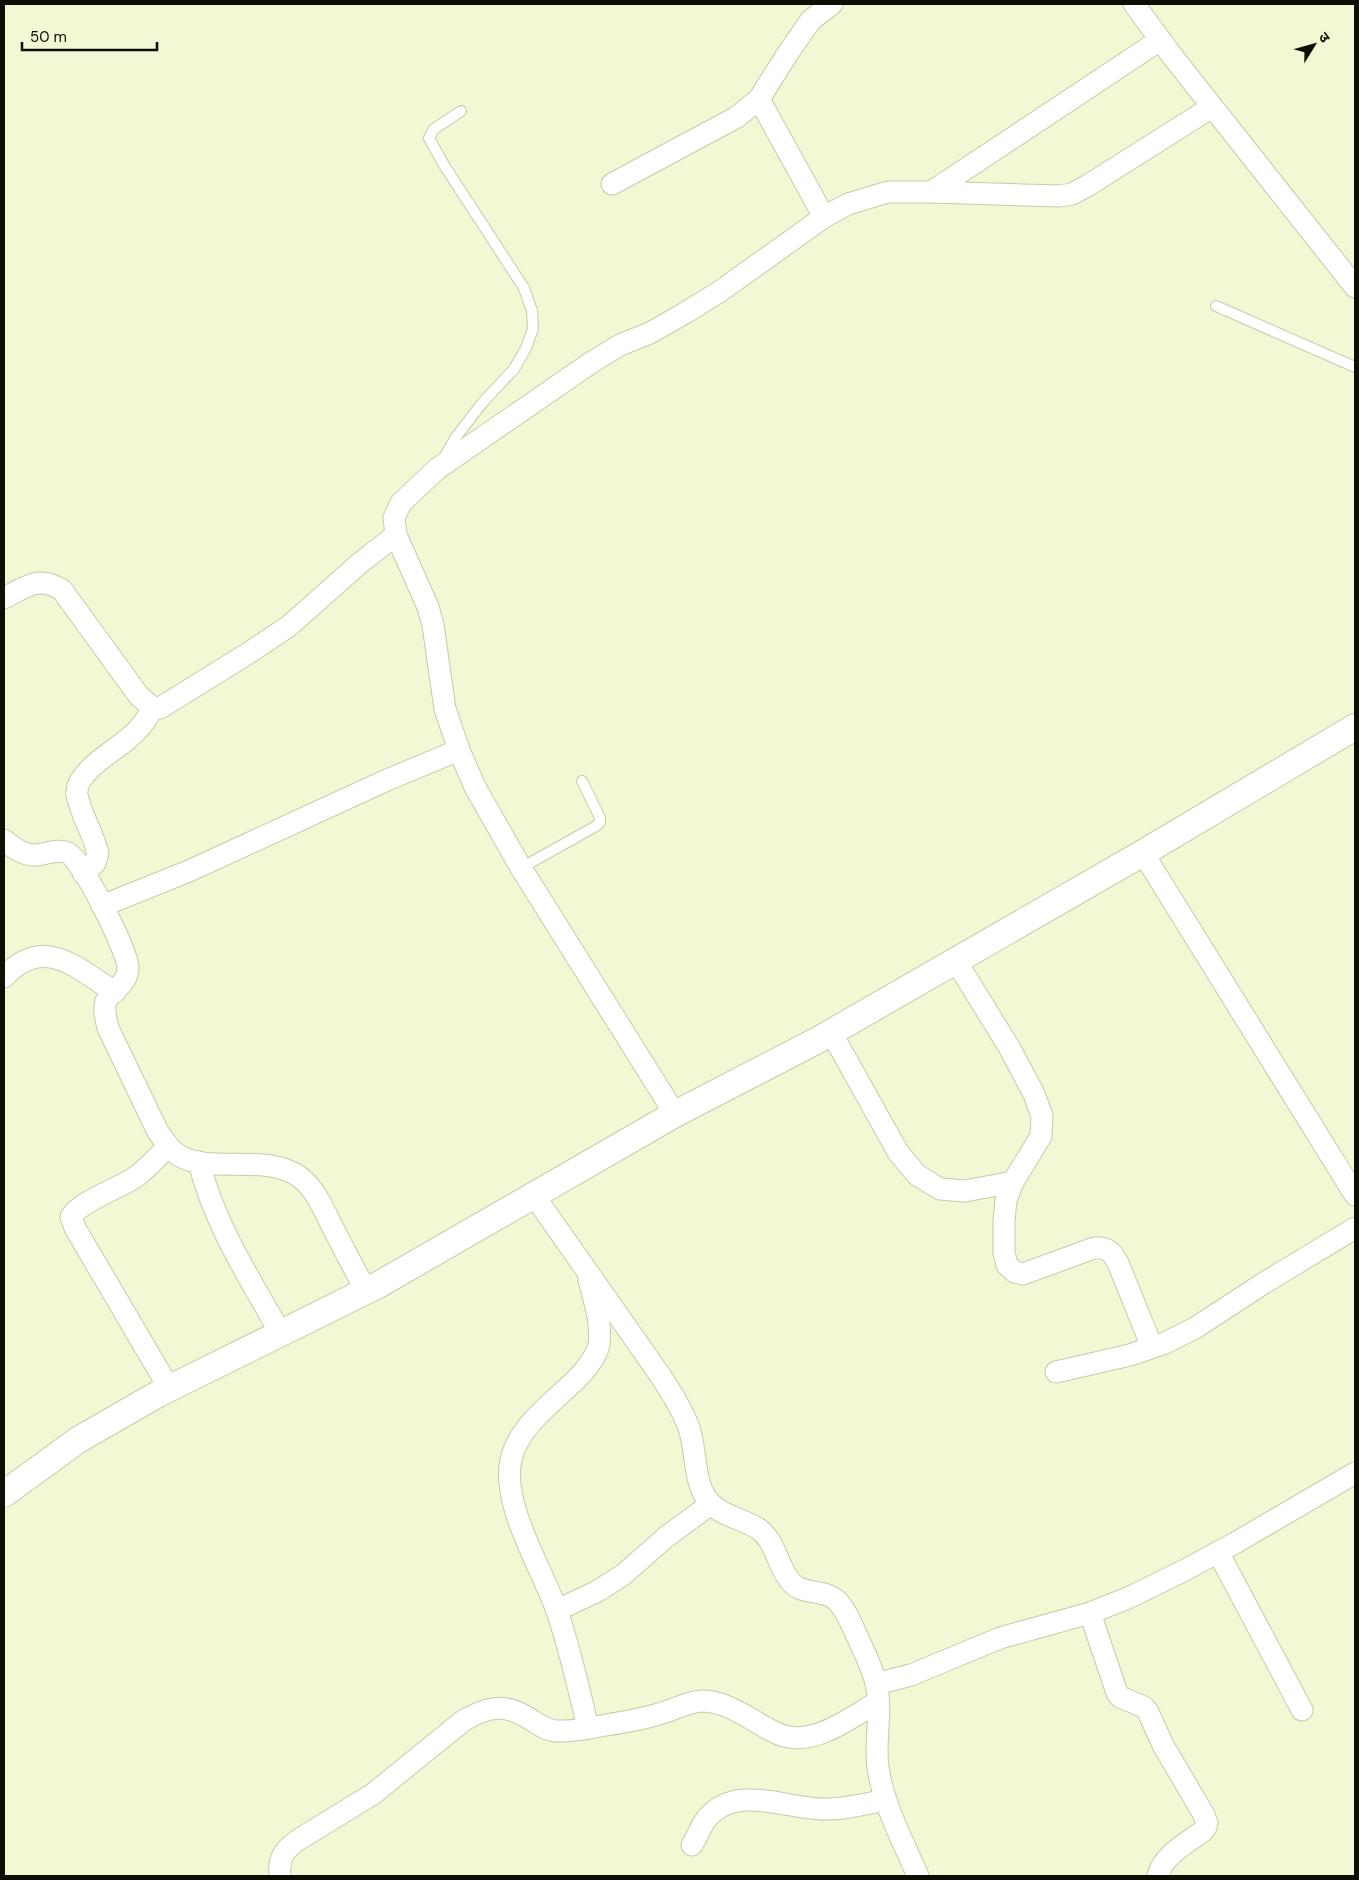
<svg xmlns="http://www.w3.org/2000/svg" width="1359" height="1880" viewBox="0 0 1359 1880" font-family="'DM Sans','Noto Sans Devanagari',sans-serif">
	<style>
		.lines { fill: none; stroke-linecap: round; stroke-linejoin: round }
		.service-casing { stroke: #c6cba9; stroke-width: 12 }
		.minor-casing { stroke: #c6cba9; stroke-width: 23 }
		.tertiary-casing { stroke: #c6cba9; stroke-width: 28 }
		.service { stroke: #fff; stroke-width: 10 }
		.minor { stroke: #fff; stroke-width: 21 }
		.tertiary { stroke: #fff; stroke-width: 26 }
	</style>
	<rect width="100%" height="100%" fill="#f2f7d4"/>
	<g class="lines">
		<!-- service casing -->
		<g class="service-casing">
			<g id="service">
				<path d="M1216,306L1355,367"/>
				<path d="M444,458L456,437L483,402L514,369L526,348L533,329L532,311L524,288L444,165L429,138L434,129L461,111"/>
				<path d="M521,868L596,826L600,822V818L582,781"/>
			</g>
		</g>
		<!-- minor casing -->
		<g class="minor-casing">
			<g id="minor">
				<path d="M1134,4L1173,57L1355,287"/>
				<path d="M759,99L824,217"/>
				<path d="M612,184L737,117L759,99L788,53L811,20L832,4"/>
				<path d="M931,192L1160,40"/>
				<path d="M4,598C26,587 38,575 62,590L139,696L153,708H160L247,654L289,626L360,563L396,535"/>
				<path d="M4,840C12,847 22,855 34,855C44,855 58,848 68,853C82,859 127,951 128,967C128,985 113,988 106,1001C103,1010 106,1019 108,1028L158,1132C164,1140 169,1149 178,1155C210,1175 267,1152 301,1178C316,1190 324,1210 332,1226C343,1248 355,1270 366,1291"/>
				<path d="M1143,853L1355,1195"/>
				<path d="M83,873L95,863L98,853C93,833 81,815 77,795C74,773 114,751 129,738C139,730 147,719 153,708"/>
				<path d="M102,906L189,871L387,780L459,750"/>
				<path d="M956,961L1009,1047L1034,1094L1042,1116L1041,1136L1013,1182L1006,1200L1004,1221V1253L1007,1265L1015,1272L1023,1274L1094,1248C1108,1247 1112,1252 1118,1263L1152,1347"/>
				<path d="M4,977C44,934 76,968 115,992"/>
				<path d="M831,1032L898,1152L917,1175L940,1189L965,1191L1013,1182"/>
				<path d="M675,1114L521,868L475,787L459,750L445,709L433,625L428,607L396,535L394,518L401,503L437,469L592,362L620,345L650,333L685,313L719,292L824,217L848,204L888,192H931L1059,196L1072,194L1087,186L1212,107"/>
				<path d="M168,1146C158,1157 148,1167 137,1176C119,1189 80,1201 71,1217L75,1228L169,1388"/>
				<path d="M199,1162C214,1224 250,1279 281,1334"/>
				<path d="M533,1194L660,1375C671,1392 682,1409 689,1428C697,1451 693,1485 710,1503C723,1517 745,1519 760,1530C777,1544 777,1566 791,1582C802,1595 822,1589 835,1599C846,1608 852,1626 858,1638C864,1652 873,1669 876,1684C883,1711 874,1740 878,1767C883,1805 903,1841 918,1876"/>
				<path d="M1056,1372L1130,1355L1165,1343L1195,1328L1264,1283L1355,1228"/>
				<path d="M1218,1552L1302,1710"/>
				<path d="M557,1610L596,1592L623,1575L666,1537L711,1504"/>
				<path d="M1090,1613L1117,1693L1120,1697L1144,1707L1148,1712L1163,1745L1204,1815L1207,1823L1206,1827L1203,1831C1188,1842 1162,1856 1158,1876"/>
				<path d="M876,1684L911,1675L1000,1638L1090,1613L1128,1598L1185,1570L1235,1543L1355,1473"/>
				<path d="M588,1728C579,1689 570,1649 557,1611C542,1569 501,1504 511,1460C519,1422 561,1398 585,1370C590,1363 598,1353 599,1344C602,1323 594,1300 589,1280"/>
				<path d="M692,1845C697,1837 701,1826 707,1818C737,1784 783,1808 821,1809C842,1810 864,1804 886,1800"/>
				<path d="M280,1876C278,1858 284,1850 298,1840L373,1794L463,1721C488,1706 505,1703 530,1719C538,1724 547,1731 557,1731C574,1732 590,1728 606,1725C625,1722 644,1719 662,1713C676,1709 687,1702 702,1701C719,1701 733,1709 748,1717C758,1723 770,1731 781,1735C814,1747 851,1717 878,1702"/>
			</g>
		</g>
		<!-- tertiary casing -->
		<g class="tertiary-casing">
			<path id="tertiary" d="M4,1494L78,1440L158,1394L378,1285L675,1114L818,1040L1143,853L1355,727"/>
		</g>
		<!-- service -->
		<use href="#service" class="service"/>
		<!-- minor -->
		<use href="#minor" class="minor"/>
		<!-- tertiary -->
		<use href="#tertiary" class="tertiary"/>
	</g>
	<!-- border -->
	<rect width="1359" height="1880" fill="none" stroke="#0e0f04" stroke-width="10"/>
	<!-- north arrow -->
	<g transform="translate(1314 45) rotate(53)" stroke="#f2f7d4" stroke-width="4" paint-order="stroke">
	<path d="M0-4L9 19L0 12L-9 19Z" fill="#0e0f04"/>
	<text y="-8" font-size="14" font-weight="bold" text-anchor="middle" fill="#0e0f04">उ</text>
	</g>
	<!-- scale -->
	<path d="M22 42v8h135v-8" fill="none" stroke="#0e0f04" stroke-width="2.5"/>
	<text x="30" y="42" font-size="15" fill="#0e0f04" stroke="#f2f7d4" stroke-width="4" paint-order="stroke">50 m</text>
</svg>
